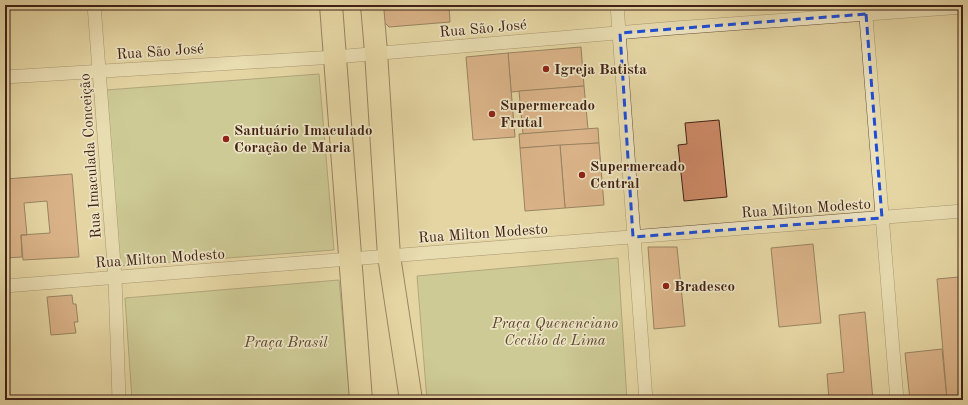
<svg xmlns="http://www.w3.org/2000/svg" width="968" height="405" viewBox="0 0 968 405" font-family="'Old Standard TT',serif">
	<style>
		.green { fill: #b2bd86; stroke: #796f4e }
		.building { fill: #c86; stroke: #402115 }
		.lines { fill: none; stroke-linecap: round; stroke-linejoin: round }
		.street-casing { stroke: #694e38; stroke-width: 14 }
		.highway-casing { stroke: #402115; stroke-width: 24 }
		.street { stroke: #ede4c3; stroke-width: 13 }
		.highway { stroke: #e4d5a3; stroke-width: 22 }
		.marked { fill: none; stroke: #1d4ed8; stroke-width: 3; stroke-dasharray: 8 5; stroke-linejoin: round }
		.poi-dot { fill: #8f2418; stroke: #ede4c3; stroke-width: 1.5 }
		.labels { text-anchor: middle; stroke-width: 3.5; stroke-linejoin: round; paint-order: stroke }
		.street-label { font-size: 15px; fill: #402115; stroke: #ede4c3 }
		.poi-label { font-size: 15px; font-weight: bold; fill: #402115; stroke: #ede4c3; text-anchor: start }
		.park-label { font-size: 15px; font-style: italic; fill: #5c4831; stroke: #ede4c3 }
	</style>
	<rect width="100%" height="100%" fill="#e4d5a3"/>
	<filter id="stains"><feTurbulence type="fractalNoise" baseFrequency=".005" numOctaves="4"/><feColorMatrix values="0 0 0 0 .2 0 0 0 0 .09 0 0 0 0 .02 0 0 0 .5 -.17"/></filter>
	<radialGradient id="worn" r=".72"><stop offset=".6" stop-color="#630" stop-opacity="0"/><stop offset="1" stop-color="#630" stop-opacity=".3"/></radialGradient>
	<!-- green -->
	<g class="green">
		<path d="M319,74L334,250L120,266L106,90Z"/>
		<path d="M618,258L627,400H427L417,276Z"/>
		<path d="M339,280L350,400H132L125,298Z"/>
	</g>
	<!-- building -->
	<g class="building">
		<path d="M383,5H449L450,22L389,27L384,22Z"/>
		<path d="M581,47L584,86L511,92L508,53Z"/>
		<path d="M508,53L515,137L473,140L466,57Z"/>
		<path d="M584,86L588,129L523,134L519,91Z"/>
		<path d="M719,120L727,197L684,201L678,145L687,144L685,123Z"/>
		<path d="M598,128L599,143L520,148L519,134Z"/>
		<path d="M599,143L604,205L565,208L560,145Z"/>
		<path d="M560,145L565,208L525,211L520,148Z"/>
		<path d="M72,174L79,257L23,260L21,235L50,233L47,201L24,203L27,235H21L22,257L5,258V179Z"/>
		<path d="M813,244L821,323L779,327L771,248Z"/>
		<path d="M648,247H677L685,326L654,329Z"/>
		<path d="M959,277L963,318V400H947L937,279Z"/>
		<path d="M72,295L73,304H76L78,322H74L76,333L51,335L47,297Z"/>
		<path d="M865,312L873,400H829L827,374L844,372L839,315Z"/>
		<path d="M942,349L947,400H910L905,353Z"/>
	</g>
	<g class="lines">
		<!-- street casing -->
		<g class="street-casing">
			<g id="street">
				<path d="M94,5L115,278L119,400"/>
				<path d="M617,5L646,400"/>
				<path d="M865,5L897,400"/>
				<path d="M5,77L335,57L675,28L963,7"/>
				<path d="M5,286L963,211"/>
			</g>
		</g>
		<!-- highway casing -->
		<g class="highway-casing">
			<g id="highway">
				<path d="M331,5L361,400"/>
				<path d="M372,5L376,52L389,256L411,400"/>
			</g>
		</g>
		<!-- street -->
		<use href="#street" class="street"/>
		<!-- highway -->
		<use href="#highway" class="highway"/>
	</g>
	<!-- marked area -->
	<path d="M0 0H968V405H0ZM866,14L882,218L633,237L620,33Z" fill="#e4d5a3" fill-opacity=".55" fill-rule="evenodd"/>
	<path class="marked" d="M866,14L882,218L633,237L620,33Z"/>
	<!-- markers -->
	<g class="poi-dot">
		<circle cx="546" cy="69" r="4"/>
		<circle cx="492" cy="114" r="4"/>
		<circle cx="226" cy="139" r="4"/>
		<circle cx="582" cy="175" r="4"/>
		<circle cx="666" cy="286" r="4"/>
	</g>
	<g class="labels">
		<!-- street labels -->
		<g class="street-label">
			<text transform="translate(483 28) rotate(-5)" y="5">Rua São José</text>
			<text transform="translate(160 51) rotate(-4)" y="5">Rua São José</text>
			<text transform="translate(90 156) rotate(-94)" y="5">Rua Imaculada Conceição</text>
			<text transform="translate(806 208) rotate(-4)" y="5">Rua Milton Modesto</text>
			<text transform="translate(483 233) rotate(-4)" y="5">Rua Milton Modesto</text>
			<text transform="translate(160 258) rotate(-4)" y="5">Rua Milton Modesto</text>
		</g>
		<!-- poi labels -->
		<g class="poi-label">
			<text x="554" y="74">Igreja Batista</text>
			<text x="500" y="110">Supermercado<tspan x="500" dy="17">Frutal</tspan></text>
			<text x="234" y="135">Santuário Imaculado<tspan x="234" dy="17">Coração de Maria</tspan></text>
			<text x="590" y="171">Supermercado<tspan x="590" dy="17">Central</tspan></text>
			<text x="674" y="291">Bradesco</text>
		</g>
		<!-- park labels -->
		<g class="park-label">
			<text x="555" y="328">Praça Quenenciano<tspan x="555" dy="17">Cecilio de Lima</tspan></text>
			<text x="286" y="347">Praça Brasil</text>
		</g>
	</g>
	<!-- margin -->
	<rect width="968" height="405" fill="none" stroke="#e4d5a3" stroke-width="20"/>
	<rect x="6" y="6" width="956" height="393" fill="none" stroke="#402115" stroke-width="2"/>
	<rect x="10" y="10" width="948" height="385" fill="none" stroke="#402115"/>
	<rect width="100%" height="100%" filter="url(#stains)"/>
	<rect width="100%" height="100%" fill="url(#worn)"/>
</svg>
